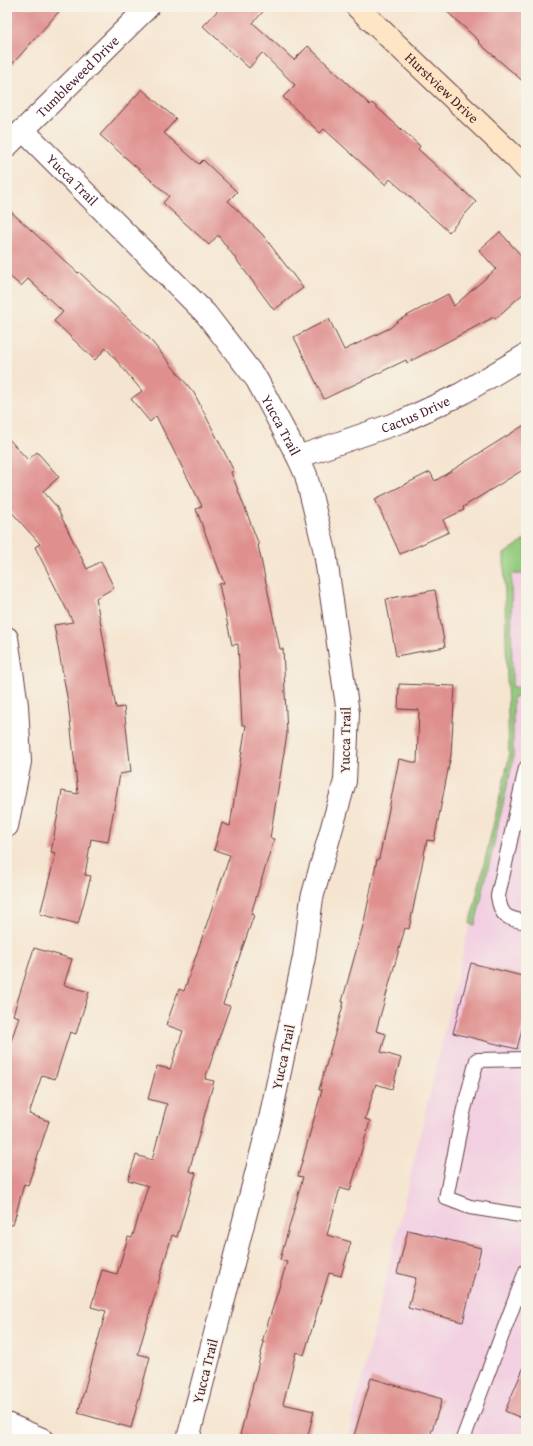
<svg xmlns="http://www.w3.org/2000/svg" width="533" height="1446" viewBox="0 0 533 1446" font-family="'Gentium Book Plus',serif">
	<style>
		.built { fill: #f2cfe1 }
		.green { fill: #94cc7f; stroke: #6f7655 }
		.building { fill: #df908e }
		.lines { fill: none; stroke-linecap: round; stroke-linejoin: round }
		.lane-casing { stroke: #643d44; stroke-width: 16 }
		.street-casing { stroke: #643d44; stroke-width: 24 }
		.secondary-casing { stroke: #643d44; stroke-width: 24 }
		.lane { stroke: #fff; stroke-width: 14 }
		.street { stroke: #fff; stroke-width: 22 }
		.secondary { stroke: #fee5c5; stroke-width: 22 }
		.labels { text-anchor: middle; stroke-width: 3; stroke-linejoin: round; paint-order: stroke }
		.street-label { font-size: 14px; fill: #4a1f2b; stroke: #f7f3e8 }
	</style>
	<rect width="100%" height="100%" fill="#f7f3e8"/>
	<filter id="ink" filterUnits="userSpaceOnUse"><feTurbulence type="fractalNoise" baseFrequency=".025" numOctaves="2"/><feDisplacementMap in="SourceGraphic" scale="8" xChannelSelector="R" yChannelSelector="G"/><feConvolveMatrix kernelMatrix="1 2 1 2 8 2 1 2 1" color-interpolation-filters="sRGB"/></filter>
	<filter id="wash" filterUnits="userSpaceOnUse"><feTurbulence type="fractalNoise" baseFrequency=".012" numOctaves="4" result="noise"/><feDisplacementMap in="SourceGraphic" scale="16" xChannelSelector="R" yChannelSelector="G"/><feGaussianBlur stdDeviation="0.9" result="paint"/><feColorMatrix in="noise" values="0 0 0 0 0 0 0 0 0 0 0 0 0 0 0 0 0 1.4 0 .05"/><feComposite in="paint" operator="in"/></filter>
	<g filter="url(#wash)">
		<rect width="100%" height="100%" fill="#f5e5d0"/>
		<!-- built -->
		<path class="built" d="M526,539V1439H348L509,758L504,554Z"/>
		<!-- green -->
		<path class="green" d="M526,539V574H511V582L512,687L526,688V696L513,697V760L475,925L470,924L509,758L504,554Z"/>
		<g id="blocks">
			<!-- building -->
			<g class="building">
				<path d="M7,7H63L7,70Z"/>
				<path d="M221,7H267L253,23L294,60L308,46L370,105L372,103L420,146L418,149L476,202L449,232L390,179L386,185L324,129L320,133L283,97L295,85L262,53L249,68L203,26Z"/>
				<path d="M442,7H526V84L478,42L479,41Z"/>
				<path d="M142,89L176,119L164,133L199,164L203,160L237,192L228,201L262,234L303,288L274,310L218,235L209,245L163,203L169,196L100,135Z"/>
				<path d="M7,208L78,273L79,272L148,337L194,393L234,471L231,472L259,545H258L280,649H283L287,734L270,838L274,839L251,914L254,915L223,1004L230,1006L205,1079L214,1081L189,1171L196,1173L177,1237L172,1235L138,1354L150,1357L131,1428L78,1413L106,1311L91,1307L102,1270L117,1274L128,1237L132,1238L148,1186L128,1180L136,1155L152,1160L167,1104L148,1099L157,1066L170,1069L183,1031L166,1025L179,989L184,991L230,855L214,850L222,823L230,826L246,725H242L238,644L232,645L219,584L224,583L196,509L202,506L156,416L150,422L131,399L142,391L106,348L95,360L54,321L63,312L28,279L21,286L7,274Z"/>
				<path d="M500,232L526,261V291L495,319L494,317L407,363L406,360L324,399L294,337L329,319L344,350L390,328L399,320L448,294L454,306L496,269L479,250Z"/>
				<path d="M526,424V468L463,507L464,510L443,520L449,532L400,554L375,499L430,472L435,481Z"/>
				<path d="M7,437L28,460L37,452L59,477L43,491L56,506L87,569L101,561L114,588L96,598L116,708L124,707L131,772L120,774L108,842L91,839L85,875L91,876L78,924L40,914L56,853L51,852L62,791L78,794L68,702L54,625L73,622L35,547L40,544L7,507Z"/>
				<path d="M435,590L445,647L396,656L386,599Z"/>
				<path d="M399,684L455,686L451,755L434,841L427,840L409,929L405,928L376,1031L386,1034L381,1052L401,1058L392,1089L376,1084L365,1119L370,1121L350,1191L340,1188L327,1235L351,1242L341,1276L329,1273L304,1355L296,1352L283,1404L314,1411L307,1439H256L240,1435L264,1342H262L287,1262L280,1260L303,1177L298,1176L322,1090H319L344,1002H342L364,922L377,859H379L399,759L417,763L419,710L398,709Z"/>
				<path d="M34,948L72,959L64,985L89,992L76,1034L70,1032L55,1079L42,1075L29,1114L49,1121L28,1185L24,1184L13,1225L7,1224V1053L19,1017L13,1015Z"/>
				<path d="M471,963L526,977V1013L517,1049L453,1033Z"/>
				<path d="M408,1230L481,1248L463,1322L408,1308L416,1278L397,1273Z"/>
				<path d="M526,1362V1420L505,1411Z"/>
				<path d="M371,1378L442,1399L429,1439H353Z"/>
			</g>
		</g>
	</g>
	<g filter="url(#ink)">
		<use href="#blocks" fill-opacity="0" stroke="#643d44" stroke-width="1"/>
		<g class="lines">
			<!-- lane casing -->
			<g class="lane-casing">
				<g id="lane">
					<path d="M526,768L498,896C501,917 506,918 526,922"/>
					<path d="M526,1059L477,1060L463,1113L446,1198L470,1207L526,1216"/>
					<path d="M463,1439L526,1271"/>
				</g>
			</g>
			<!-- street casing -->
			<g class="street-casing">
				<g id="street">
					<path id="s1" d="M23,130L206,314L257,380L298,457L306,475L325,552L348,713L345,781L312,898L304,957L270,1119L188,1439"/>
					<path id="s2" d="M7,146L148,7"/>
					<path id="s3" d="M298,457L403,421L461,394L526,355"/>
					<path d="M7,638L17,705L20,762L7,826"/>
					<path d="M7,1424L42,1439"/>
				</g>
			</g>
			<!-- secondary casing -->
			<g class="secondary-casing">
				<g id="secondary">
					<path id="s4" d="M357,7L516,158L526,169"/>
				</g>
			</g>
			<!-- lane -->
			<use href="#lane" class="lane"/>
			<!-- street -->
			<use href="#street" class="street"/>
			<!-- secondary -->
			<use href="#secondary" class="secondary"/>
		</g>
	</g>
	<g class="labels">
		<!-- street labels -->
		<g class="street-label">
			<text dy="5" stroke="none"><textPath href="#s2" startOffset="99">Tumbleweed Drive</textPath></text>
			<text dy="5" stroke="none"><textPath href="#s4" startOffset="117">Hurstview Drive</textPath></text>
			<text dy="5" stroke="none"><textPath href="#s1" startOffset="70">Yucca Trail</textPath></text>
			<text dy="5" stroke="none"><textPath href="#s3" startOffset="125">Cactus Drive</textPath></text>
			<text dy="5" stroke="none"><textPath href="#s1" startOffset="394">Yucca Trail</textPath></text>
			<text transform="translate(345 740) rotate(-89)" y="5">Yucca Trail</text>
			<text transform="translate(283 1057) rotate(-78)" y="5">Yucca Trail</text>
			<text transform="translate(205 1371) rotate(-76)" y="5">Yucca Trail</text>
		</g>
	</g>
	<!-- margin -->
	<rect width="533" height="1446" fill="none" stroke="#f7f3e8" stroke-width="24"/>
</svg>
